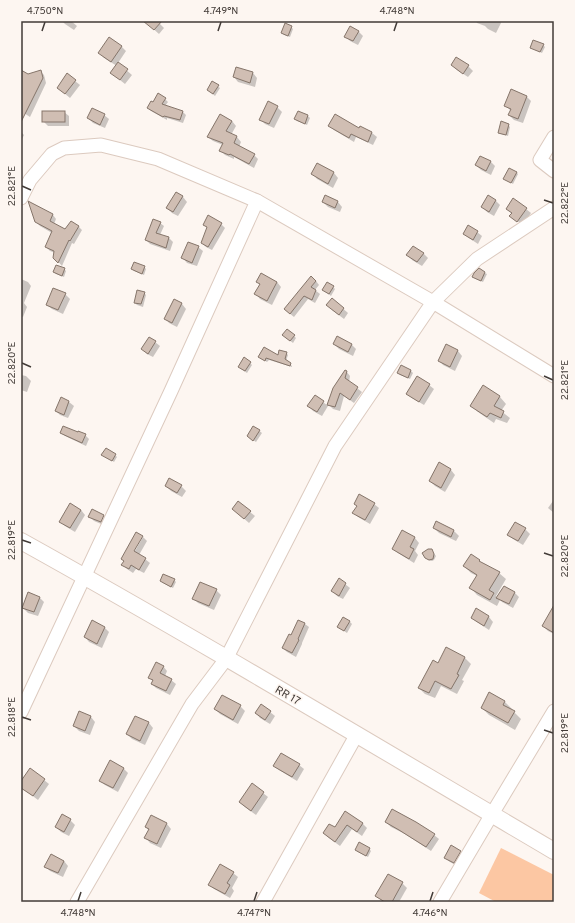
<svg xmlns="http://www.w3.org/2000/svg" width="575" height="923" viewBox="0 0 575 923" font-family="Overpass,sans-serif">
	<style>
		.green { fill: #fcc7a3 }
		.shadow { fill: #0003 }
		.building { fill: #d0beb3; stroke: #85756a }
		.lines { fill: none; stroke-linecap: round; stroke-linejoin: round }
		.minor-casing { stroke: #dccabf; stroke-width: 15 }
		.major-casing { stroke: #dccabf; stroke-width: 18 }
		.minor { stroke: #fff; stroke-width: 13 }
		.major { stroke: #fff; stroke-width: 16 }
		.ticks { fill: none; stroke: #423b37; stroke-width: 1.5 }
		.labels { text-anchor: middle; stroke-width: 3.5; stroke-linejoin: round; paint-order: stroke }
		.street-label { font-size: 11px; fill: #423b37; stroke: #fdf6f1 }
		.neatline { fill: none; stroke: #423b37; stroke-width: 1.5 }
		.ticks-label { font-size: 10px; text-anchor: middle; fill: #423b37 }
	</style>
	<rect width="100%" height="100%" fill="#fdf6f1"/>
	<!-- green -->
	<path class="green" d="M501,848L554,875V902H496L479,893Z"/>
	<!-- shadow -->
	<g class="shadow">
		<path d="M64,21H71L77,26L74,30L65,24L63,22Z"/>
		<path d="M146,21H157L164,28L159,34L150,26Z"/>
		<path d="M476,21H500L501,23L496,33L488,29L485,26L477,23Z"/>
		<path d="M291,27L293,29L290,37L284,35L282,33Z"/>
		<path d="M358,31L363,36L358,45L350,41L345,36Z"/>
		<path d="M543,45L545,47L542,53L533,49L531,47Z"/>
		<path d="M121,46L126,51L118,63L132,75L125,84L111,73L117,66L104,58L100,53Z"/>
		<path d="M457,59L468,66L473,71L468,77L457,70L452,65Z"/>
		<path d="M21,71L28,75L40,71L44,75L46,83L30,117L21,111Z"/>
		<path d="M253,73L257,78L255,87L238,82L234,77Z"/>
		<path d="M75,81L80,85L70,98L58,88Z"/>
		<path d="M213,83L220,88L215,96L208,90Z"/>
		<path d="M527,97L531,101L523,123L514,120L509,115L511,111L506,106Z"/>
		<path d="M165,99L168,102L165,106L183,112L186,115L183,123L167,118V120L151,111L148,108L153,103Z"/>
		<path d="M277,107L282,112L274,128L265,124L260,119Z"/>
		<path d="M64,112L69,116V126H48L43,121Z"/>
		<path d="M298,112L308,116L310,118L307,125L297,121L295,119Z"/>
		<path d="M104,115L109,119L105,128L93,123L88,118Z"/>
		<path d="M232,121L236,126L231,135L237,137L241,142L239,147L254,155L258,159L254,168L234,157V159L225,155L221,151L223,145L213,141L208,137Z"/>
		<path d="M508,125L510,127L508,136L501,134L499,132Z"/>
		<path d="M330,126L359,129L360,127L372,133L377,137L373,145L356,137L354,142L334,130Z"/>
		<path d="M21,132L24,135L21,141Z"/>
		<path d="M491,162L495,166L491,175L481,170L476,165Z"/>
		<path d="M318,164L334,173L338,178L333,188L317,179L313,174Z"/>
		<path d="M516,172L518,174L513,184L505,179Z"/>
		<path d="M177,193L183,197L187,202L178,216L172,213L167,208Z"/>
		<path d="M326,196L338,202L342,207L340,212L328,207L323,202Z"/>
		<path d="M495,200L500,205L494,216L487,212L483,207Z"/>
		<path d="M30,203L53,215L56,219L54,224L66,230L79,227L82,230L74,244L72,243L62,266L54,257L55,253L50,251L46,247L52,233L40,226L36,222Z"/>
		<path d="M507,209H526L531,213L522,226V224L514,219V220L511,216L512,214Z"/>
		<path d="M160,223L164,226L160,235L169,238L173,242L170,251L150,244L146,240Z"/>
		<path d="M221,224L225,228L212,250L206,247L202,243L208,228L204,225Z"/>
		<path d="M477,232L482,236L478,244L469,238L464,234Z"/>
		<path d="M198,247L203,251L197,266L187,263L183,258Z"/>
		<path d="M423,253L428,258L422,266L412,260L408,255Z"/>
		<path d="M144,267L146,269L144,275L134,271L132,269Z"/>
		<path d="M64,269L66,271L64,277L56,274L54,272Z"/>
		<path d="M479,270L487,274L483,282L476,279L474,277Z"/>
		<path d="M261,274L277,282L281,287L272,305L260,299L256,294L261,285L257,281Z"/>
		<path d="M21,279L28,282L31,286L24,303L27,307L23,317L21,316Z"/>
		<path d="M316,281L319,285L315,290L320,294L315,303L308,299L294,317L289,313Z"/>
		<path d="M333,287L335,289L331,296L323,290Z"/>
		<path d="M144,293L146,295L143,307L137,305L135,303Z"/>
		<path d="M65,294L70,299L63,314L52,309L47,305Z"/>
		<path d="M332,299L348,313L344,319L332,310Z"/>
		<path d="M174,300L182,304L186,309L177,327L169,323L165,318Z"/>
		<path d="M294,336L296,338L293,343L285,337Z"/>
		<path d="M155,342L160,346L153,357L147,354L143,349Z"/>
		<path d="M334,344L352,345L356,349L353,356L339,349Z"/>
		<path d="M447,345L458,351L462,356L455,371L443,365L439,360Z"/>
		<path d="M286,353L288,355L286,361L292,366V367L269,360L267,362L259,357L278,356Z"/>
		<path d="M250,363L252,365L247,373L241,369Z"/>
		<path d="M402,366L411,371L413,373L410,379L400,375L398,373Z"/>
		<path d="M346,371L350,376L349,382L362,392L354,403L344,396L340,411L333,409L329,405L328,406L334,388Z"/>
		<path d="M21,375L26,376L31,381L27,392L21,390Z"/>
		<path d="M429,385L434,389L424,405L412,398L407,394Z"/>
		<path d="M484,387L500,397L506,404L501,411L510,418L507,423L496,419L494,423L478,412L472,406Z"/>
		<path d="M61,398L69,402L74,406L68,418L60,415L56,411Z"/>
		<path d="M323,402L328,406L322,416L313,411L309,406Z"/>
		<path d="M254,427L262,433L256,442L250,438Z"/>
		<path d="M61,433L85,435L89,439L86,446L65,436Z"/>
		<path d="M115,455L117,457L114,462L105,456Z"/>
		<path d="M440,464L451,470L455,475L445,492L435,486L430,481Z"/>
		<path d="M166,486H181L186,491L182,497L171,491Z"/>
		<path d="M553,501L554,502V513L548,508Z"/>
		<path d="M374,504L379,508L370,524L358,517L354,513Z"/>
		<path d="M233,509L250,512L255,516L249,523Z"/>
		<path d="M81,510L85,515L75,532L65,526L60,521Z"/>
		<path d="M92,510L104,516L108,520L106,526L94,521L89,516Z"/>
		<path d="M436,523L454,531L459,536L456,541L439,533L434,528Z"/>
		<path d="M525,529L530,534L523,545L513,539L508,535Z"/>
		<path d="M403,531L415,538L419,543L415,551L418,555L414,563L398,553L393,549Z"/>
		<path d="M143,537L147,541L139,555L145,559L150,563L144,573L136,569L133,573L127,569L123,564L131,555L132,556Z"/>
		<path d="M432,551L436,556L434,560L432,561L428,560L425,557Z"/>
		<path d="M479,561L481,563L499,573L506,579L496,596L497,598L514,592L519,597L513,608L502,602L500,600L497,606L477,595L471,588L477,576L471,573L464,566Z"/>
		<path d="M174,580L176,582L173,588L163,583L161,581Z"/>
		<path d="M345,584L350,588L343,599L337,596L333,591Z"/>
		<path d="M216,590L221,595L214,610L198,603L193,598Z"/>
		<path d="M39,597L44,602L38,616L28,613L23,608Z"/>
		<path d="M477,610L489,617L493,622L489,630L477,622L472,618Z"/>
		<path d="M554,613V634L548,631L543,626Z"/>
		<path d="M350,622L352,624L347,633L338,627Z"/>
		<path d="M305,624L309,627L302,643V644L296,657L287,652L283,648L292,637Z"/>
		<path d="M105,628L109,632L102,648L89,642L85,637Z"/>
		<path d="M446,649L465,658L471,664L462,680L464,681L457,694L441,686L435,698L425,694L419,688L438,665Z"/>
		<path d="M163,666L167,671L165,676L171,680L176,684L170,695L156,688L152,684L153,681L150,678Z"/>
		<path d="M222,696L240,706L245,711L238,724L220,714L215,709Z"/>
		<path d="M505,702L512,709L511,710L514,712L521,719L515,730L489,715L482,708Z"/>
		<path d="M80,712L91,717L95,722L90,735L79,731L74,726Z"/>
		<path d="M270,712L275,716L270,724L260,718L256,713Z"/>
		<path d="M136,717L149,723L153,728L145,745L132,739L127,734Z"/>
		<path d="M111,762L124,769L128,773L118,792L105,785L100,781Z"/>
		<path d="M299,765L304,769L297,781L279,770L274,766Z"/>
		<path d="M44,780L49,784L38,800L21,787V782Z"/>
		<path d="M263,793L268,797L256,815L245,807L240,802Z"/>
		<path d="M345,812L363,824L367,828L362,836L352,829L340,846L329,838L324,833L335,829Z"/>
		<path d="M62,816L70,820L75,825L69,836L61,832L56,827Z"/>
		<path d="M151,816L167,824L171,829L161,848L150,843L146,838L149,831L146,827Z"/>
		<path d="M386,822L434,835L439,839L431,851L405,834L391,827Z"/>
		<path d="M369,849L371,851L368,857L358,852L356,850Z"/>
		<path d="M460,852L465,856L459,867L450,862L445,858Z"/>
		<path d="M64,861L68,866L63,877L50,871L45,866Z"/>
		<path d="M233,873L238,877L232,888L234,891L230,898L214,889L210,885Z"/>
		<path d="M402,883L407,888L399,902H383L377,896Z"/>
	</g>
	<!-- building -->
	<g class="building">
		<path d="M143,21H162L154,30Z"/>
		<path d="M285,23L292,26L288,36L281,33Z"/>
		<path d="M350,26L359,31L353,41L344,37Z"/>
		<path d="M109,37L122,46L111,62L98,53Z"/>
		<path d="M533,40L544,44L540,52L530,48Z"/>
		<path d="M456,57L469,65L463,74L451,65Z"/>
		<path d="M118,62L128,69L120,80L110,73Z"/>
		<path d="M236,67L253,72L250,83L233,77Z"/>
		<path d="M21,70L28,74L41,70L43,78L21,122Z"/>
		<path d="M67,73L76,80L65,94L57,88Z"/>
		<path d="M212,81L219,85L213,94L207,90Z"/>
		<path d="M511,89L527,96L518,119L508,115L511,109L504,106Z"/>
		<path d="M158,93L166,98L162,104L183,111L180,120L164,116L163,117L147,108L151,101L153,102Z"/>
		<path d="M268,101L278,106L269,124L259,120Z"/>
		<path d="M92,108L105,114L100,125L87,118Z"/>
		<rect x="42" y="111" width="23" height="11"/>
		<path d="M298,111L308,115L305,124L294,119Z"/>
		<path d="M220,114L232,121L226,131L237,136L234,143L255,154L249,164L230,154L229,155L219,151L223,143L207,137Z"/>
		<path d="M335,114L359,128L360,126L372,132L368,142L351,134L349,138L328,126Z"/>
		<path d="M501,121L509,124L506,135L498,133Z"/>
		<path d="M480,156L491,161L486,171L475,165Z"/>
		<path d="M317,163L334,172L328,184L311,174Z"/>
		<path d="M509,168L517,172L511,183L503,179Z"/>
		<path d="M176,192L183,196L173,212L166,208Z"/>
		<path d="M325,195L338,201L335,208L322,202Z"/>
		<path d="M488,195L496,200L489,212L481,207Z"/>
		<path d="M513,198L527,208L517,222L509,216L512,213L506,209Z"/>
		<path d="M28,201L53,214L50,221L65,229L71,221L79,226L70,241L69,240L58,263L53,258L54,251L45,247L52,231L35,222Z"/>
		<path d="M208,215L222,223L208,247L201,243L207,227L203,225Z"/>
		<path d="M153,219L161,222L156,233L169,237L166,248L145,240Z"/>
		<path d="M468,225L478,231L473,240L463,234Z"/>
		<path d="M188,242L199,246L192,263L181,258Z"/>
		<path d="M413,246L424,253L417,262L406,255Z"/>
		<path d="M134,262L145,266L142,274L131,269Z"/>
		<path d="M56,265L65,268L62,276L53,272Z"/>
		<path d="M479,268L485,272L481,281L472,277L474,273Z"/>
		<path d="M261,273L277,282L267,301L254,294L260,284L256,282Z"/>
		<path d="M311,276L316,281L311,287L316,290L312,300L304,296L290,314L284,309Z"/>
		<path d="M327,282L334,286L329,294L322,290Z"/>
		<path d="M53,288L66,293L58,310L46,305Z"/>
		<path d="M137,290L145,292L141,304L134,303Z"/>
		<path d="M332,298L344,308L339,315L326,305Z"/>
		<path d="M174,299L182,303L172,323L164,319Z"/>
		<path d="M287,329L295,335L290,341L282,335Z"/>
		<path d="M337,336L352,344L348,352L333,344Z"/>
		<path d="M149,337L156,341L148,354L141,349Z"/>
		<path d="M446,344L458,350L450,367L438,361Z"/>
		<path d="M264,347L278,355L279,350L287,352L285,359L291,363L290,366L266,358L265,361L258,357Z"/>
		<path d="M244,357L251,362L245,371L238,367Z"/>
		<path d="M401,365L411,370L408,378L397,373Z"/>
		<path d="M345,370L347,371L345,378L358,387L350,400L340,393L335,407L327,405L333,388Z"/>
		<path d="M417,376L430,384L419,402L406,394Z"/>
		<path d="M483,385L500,396L494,406L504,411L501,418L490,413L487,417L470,406Z"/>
		<path d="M315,395L324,401L317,412L307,406Z"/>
		<path d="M61,397L69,401L64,415L55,411Z"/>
		<path d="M63,426L78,432V431L86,434L82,443L60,433Z"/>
		<path d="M253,426L260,430L253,441L247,436Z"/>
		<path d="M106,448L116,454L112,461L101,455Z"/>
		<path d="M439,462L451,469L441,488L429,481Z"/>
		<path d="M169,478L182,485L177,493L165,486Z"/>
		<path d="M359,494L375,503L365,520L352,513L357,506L354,504Z"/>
		<path d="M238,501L251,511L244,519L232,509Z"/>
		<path d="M70,503L81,510L70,528L59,522Z"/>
		<path d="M92,509L104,515L101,522L88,517Z"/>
		<path d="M436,521L454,530L451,537L433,528Z"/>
		<path d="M515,522L526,528L518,541L507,535Z"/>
		<path d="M402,530L415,537L410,547L414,549L409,559L392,549Z"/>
		<path d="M136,532L143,536L134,551L146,558L139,570L131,565L129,569L121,565L124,561L121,559Z"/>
		<path d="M428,549H432L434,554L433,559L429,560L425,558L422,553Z"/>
		<path d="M471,554L480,560L479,561L500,572L489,590L494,593L490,600L469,588L477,575L463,566Z"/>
		<path d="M163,574L175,579L171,587L160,581Z"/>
		<path d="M339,578L346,583L339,596L331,591Z"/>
		<path d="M200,582L217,589L209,606L192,599Z"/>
		<path d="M504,586L515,592L509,604L496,598Z"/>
		<path d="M28,592L40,597L34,612L22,608Z"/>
		<path d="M554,605V633L542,626Z"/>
		<path d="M476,608L489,616L484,626L471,618Z"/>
		<path d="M343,617L350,621L344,631L337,627Z"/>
		<path d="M92,620L105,627L97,644L84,637Z"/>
		<path d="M298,620L305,623L298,639L299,640L292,653L282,648L289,634L291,635Z"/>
		<path d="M446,647L465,657L457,674L459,675L451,689L435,681L429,693L418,688L433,660L438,663Z"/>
		<path d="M156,662L164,666L160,673L172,679L166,691L151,684L153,680L148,678Z"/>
		<path d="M489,692L505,701L503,705L515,711L508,723L481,708Z"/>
		<path d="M222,695L241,705L233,720L214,709Z"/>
		<path d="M261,704L271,711L265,720L255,713Z"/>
		<path d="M79,711L91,716L85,731L73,726Z"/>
		<path d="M135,716L149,722L140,741L126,734Z"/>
		<path d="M281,753L300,764L292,777L273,766Z"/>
		<path d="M110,760L124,768L113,788L99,781Z"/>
		<path d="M30,768L45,779L33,796L21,788V781Z"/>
		<path d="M252,783L264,792L251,811L239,802Z"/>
		<path d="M392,809L416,822L435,834L426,847L399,830L385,822Z"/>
		<path d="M345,811L363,823L357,832L347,825L335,842L323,833L329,824L335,827Z"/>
		<path d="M62,814L71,819L64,832L55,827Z"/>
		<path d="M151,815L167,823L157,844L144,838L149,829L145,827Z"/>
		<path d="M359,842L370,848L366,856L355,850Z"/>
		<path d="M451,845L461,851L454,863L444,858Z"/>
		<path d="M51,854L64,861L58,873L44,867Z"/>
		<path d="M220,864L234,872L227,883L230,885L225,894L208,885Z"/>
		<path d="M388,874L403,882L392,902H385L375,896Z"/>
	</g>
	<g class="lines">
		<!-- minor casing -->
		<g class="minor-casing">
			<g id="minor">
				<path d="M554,137L540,160L554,171"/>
				<path d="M21,198L30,180L52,154L64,148L101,145L158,159L257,201L433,302L554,376"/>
				<path d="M21,712L171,391L257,201"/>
				<path d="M77,902L192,704L226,659L335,446L433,302L477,259L554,208"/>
				<path d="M263,902L357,734"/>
				<path d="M440,902L492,814L554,711"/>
			</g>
		</g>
		<!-- major casing -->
		<g class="major-casing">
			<path id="major" d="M21,541C201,641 377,747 554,851"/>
		</g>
		<!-- minor -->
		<use href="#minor" class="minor"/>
		<!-- major -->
		<use href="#major" class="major"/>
	</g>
	<!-- ticks -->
	<path class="ticks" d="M42,31L45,22M218,31L221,22M394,31L397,22M22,186L31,190M544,200L553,203M22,363L31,367M544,376L553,380M22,540L31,543M544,553L553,556M22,717L31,720M544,730L553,733M78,901L81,892M254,901L257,892M430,901L433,892"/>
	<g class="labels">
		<!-- street labels -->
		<g class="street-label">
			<text transform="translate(288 695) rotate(30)" y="4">RR 17</text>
		</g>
	</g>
	<!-- border -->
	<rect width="575" height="923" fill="none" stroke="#fdf6f1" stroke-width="44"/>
	<rect x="22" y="22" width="531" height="879" class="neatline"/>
	<g class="ticks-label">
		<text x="45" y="14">4.750°N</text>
		<text x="221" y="14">4.749°N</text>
		<text x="397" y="14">4.748°N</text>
		<text transform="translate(11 186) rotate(-90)" y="4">22.821°E</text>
		<text transform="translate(564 203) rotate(-90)" y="4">22.822°E</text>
		<text transform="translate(11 363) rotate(-90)" y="4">22.820°E</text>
		<text transform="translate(564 380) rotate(-90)" y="4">22.821°E</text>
		<text transform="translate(11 540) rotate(-90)" y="4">22.819°E</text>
		<text transform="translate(564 556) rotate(-90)" y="4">22.820°E</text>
		<text transform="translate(11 717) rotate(-90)" y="4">22.818°E</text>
		<text transform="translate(564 733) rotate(-90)" y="4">22.819°E</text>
		<text x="78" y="916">4.748°N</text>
		<text x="254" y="916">4.747°N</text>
		<text x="430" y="916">4.746°N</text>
	</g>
</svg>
